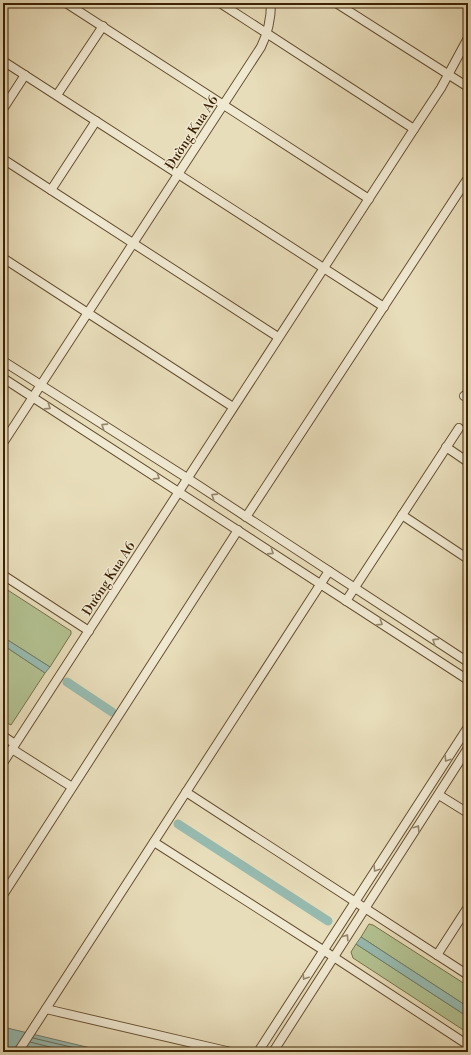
<svg xmlns="http://www.w3.org/2000/svg" width="471" height="1055" viewBox="0 0 471 1055" font-family="'Libre Bodoni',serif">
	<style>
		.green { fill: #b3c292; stroke: #78724a }
		.water { fill: #97bbb1; stroke: #737e6b }
		.lines { fill: none; stroke-linecap: round; stroke-linejoin: round }
		.shore { stroke: #6a6e5a; stroke-width: 1 }
		.canal { stroke: #97bbb1; stroke-width: 9 }
		.street-casing { stroke: #675131; stroke-width: 10 }
		.street { stroke: #f0e9d2; stroke-width: 8 }
		.oneway { stroke: #96866a }
		.labels { text-anchor: middle; stroke-width: 3; stroke-linejoin: round; paint-order: stroke }
		.street-label { font-size: 13px; fill: #3c2203; stroke: #f0e9d2 }
	</style>
	<rect width="100%" height="100%" fill="#e8ddba"/>
	<filter id="stains"><feTurbulence type="fractalNoise" baseFrequency=".005" numOctaves="4"/><feColorMatrix values="0 0 0 0 .2 0 0 0 0 .09 0 0 0 0 .02 0 0 0 .5 -.17"/></filter>
	<radialGradient id="worn" r=".72"><stop offset=".6" stop-color="#630" stop-opacity="0"/><stop offset="1" stop-color="#630" stop-opacity=".3"/></radialGradient>
	<!-- green -->
	<g class="green">
		<path d="M3,587L71,631V634L50,667L3,637Z"/>
		<path d="M3,645L45,673L11,725L3,721Z"/>
		<path d="M369,924L373,925L468,986V1007L361,937Z"/>
		<path d="M356,944L468,1017V1033L353,958L351,952Z"/>
	</g>
	<!-- water -->
	<g class="water">
		<path d="M3,637L50,667L45,673L3,645Z"/>
		<path d="M361,937L468,1007V1017L356,944Z"/>
		<path d="M3,1027L99,1050L109,1052H3Z"/>
	</g>
	<g class="lines">
		<!-- shore -->
		<g class="shore">
			<path d="M33,1038L92,1052"/>
			<path d="M30,1042L70,1052"/>
		</g>
		<!-- canal -->
		<g class="canal">
			<path d="M67,682L112,712"/>
			<path d="M178,824L328,921"/>
		</g>
		<!-- street casing -->
		<g class="street-casing">
			<g id="street">
				<path d="M66,3L369,199"/>
				<path d="M220,3L414,129"/>
				<path d="M336,3L468,87"/>
				<path d="M3,61L384,307"/>
				<path d="M57,95L103,26"/>
				<path d="M3,109L25,75"/>
				<path d="M3,159L278,337"/>
				<path d="M51,190L96,121"/>
				<path d="M3,258L233,407"/>
				<path d="M3,361L187,478L468,662"/>
				<path d="M3,378L468,680"/>
				<path d="M464,396L468,393"/>
				<path d="M3,443L261,47C268,33 271,19 271,3"/>
				<path d="M446,447L468,462"/>
				<path d="M402,515L468,559"/>
				<path d="M246,517L468,178"/>
				<path d="M3,575L89,631"/>
				<path d="M346,601L459,428"/>
				<path d="M3,736L15,744"/>
				<path d="M12,749L72,787"/>
				<path d="M3,763L414,129L441,88L468,38"/>
				<path d="M186,792L468,975"/>
				<path d="M439,795L468,813"/>
				<path d="M154,842L323,950L468,1045"/>
				<path d="M3,895L238,530"/>
				<path d="M437,955L468,907"/>
				<path d="M46,1009L231,1052"/>
				<path d="M18,1052L329,571"/>
				<path d="M258,1052L468,727"/>
				<path d="M273,1052L468,748"/>
			</g>
		</g>
		<!-- street -->
		<use href="#street" class="street"/>
	</g>
	<!-- one-way arrows -->
	<defs><path id="oneway-chevron" d="M-2-3.5L2.5 0L-2 3.5" fill="none" stroke-width="1.6" stroke-linecap="round" stroke-linejoin="round"/></defs>
	<g class="oneway">
		<use href="#oneway-chevron" transform="translate(48 407) rotate(33)"/>
		<use href="#oneway-chevron" transform="translate(104 426) rotate(-147)"/>
		<use href="#oneway-chevron" transform="translate(157 477) rotate(33)"/>
		<use href="#oneway-chevron" transform="translate(214 496) rotate(-147)"/>
		<use href="#oneway-chevron" transform="translate(271 552) rotate(33)"/>
		<use href="#oneway-chevron" transform="translate(380 623) rotate(33)"/>
		<use href="#oneway-chevron" transform="translate(435 641) rotate(-147)"/>
		<use href="#oneway-chevron" transform="translate(447 759) rotate(123)"/>
		<use href="#oneway-chevron" transform="translate(417 828) rotate(-57)"/>
		<use href="#oneway-chevron" transform="translate(376 869) rotate(123)"/>
		<use href="#oneway-chevron" transform="translate(346 937) rotate(-57)"/>
		<use href="#oneway-chevron" transform="translate(305 977) rotate(122)"/>
	</g>
	<g class="labels">
		<!-- street labels -->
		<g class="street-label">
			<text transform="translate(191 132) rotate(-57)" y="5">Đường Kua A6</text>
			<text transform="translate(108 578) rotate(-57)" y="5">Đường Kua A6</text>
		</g>
	</g>
	<!-- margin -->
	<rect width="471" height="1055" fill="none" stroke="#e8ddba" stroke-width="16"/>
	<rect x="4" y="4" width="463" height="1047" fill="none" stroke="#3c2203" stroke-width="2"/>
	<rect x="8" y="8" width="455" height="1039" fill="none" stroke="#3c2203"/>
	<rect width="100%" height="100%" filter="url(#stains)"/>
	<rect width="100%" height="100%" fill="url(#worn)"/>
</svg>
